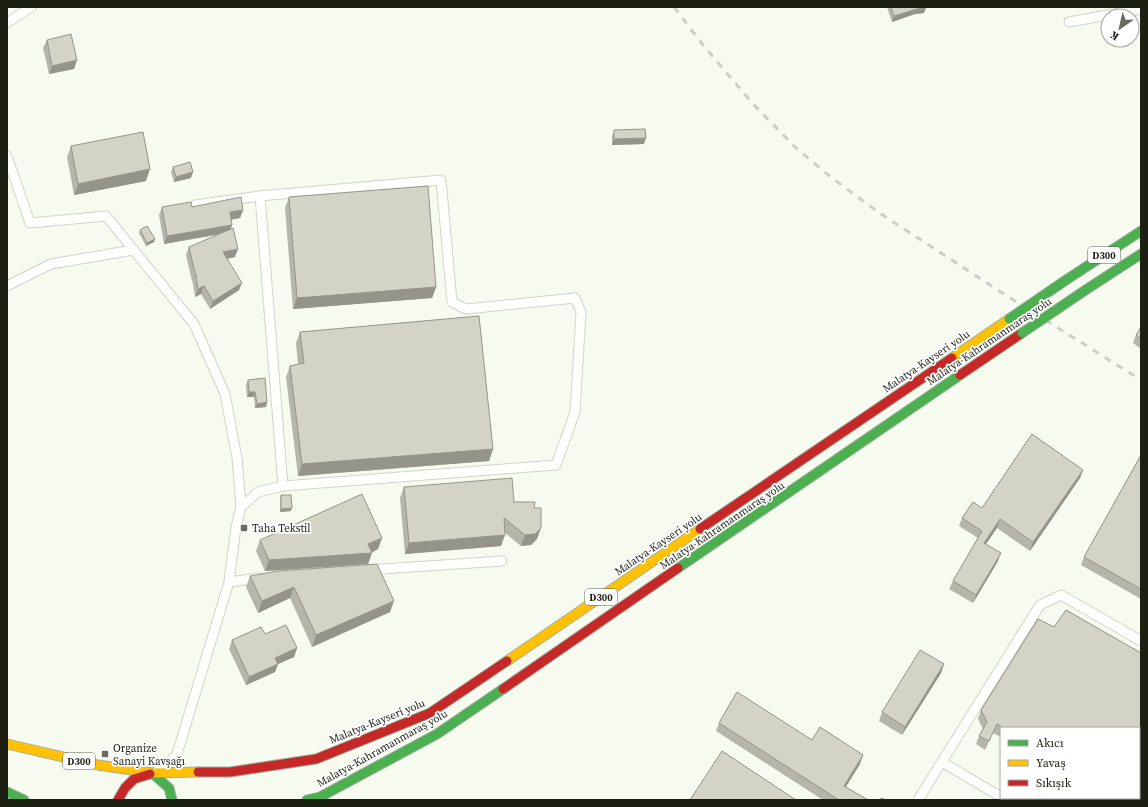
<svg xmlns="http://www.w3.org/2000/svg" width="1148" height="807" viewBox="0 0 1148 807" font-family="'Source Serif 4',serif">
	<style>
		.lines { fill: none; stroke-linecap: round; stroke-linejoin: round }
		.street-casing { stroke: #d1d5ca; stroke-width: 11 }
		.fast-casing { stroke: #a0b0a1; stroke-width: 11 }
		.slow-casing { stroke: #a0b0a1; stroke-width: 11 }
		.jam-casing { stroke: #a0b0a1; stroke-width: 11 }
		.street { stroke: #fefefd; stroke-width: 9 }
		.fast { stroke: #4caf50; stroke-width: 9 }
		.slow { stroke: #ffc107; stroke-width: 9 }
		.jam { stroke: #c62828; stroke-width: 9 }
		.rail { stroke: #ccceca; stroke-width: 3; stroke-dasharray: 7 7; stroke-linecap: butt }
		.fast-bridge-casing { stroke: #a0b0a1; stroke-width: 11; stroke-linecap: butt }
		.fast-bridge { stroke: #4caf50; stroke-width: 9 }
		.wall { fill: #b5b5aa }
		.shaded-wall { fill: #94948b }
		.building { fill: #d3d3c6; stroke: #94948b }
		.poi-dot { fill: #686c60; stroke: #fff; stroke-width: 1.5 }
		.labels { text-anchor: middle; stroke-width: 3.5; stroke-linejoin: round; paint-order: stroke }
		.shield { fill: #fff; stroke: #60635a; stroke-width: 1 }
		.shield-label { font-size: 10px; font-weight: bold; fill: #1c2013 }
		.street-label { font-size: 11px; fill: #1c2013; stroke: #fff }
		.poi-label { font-size: 11px; fill: #1c2013; stroke: #fff; text-anchor: start }
	</style>
	<rect width="100%" height="100%" fill="#f6faef"/>
	<g class="lines">
		<!-- street casing -->
		<g class="street-casing">
			<g id="street">
				<path d="M1069,22L1141,9"/>
				<path d="M7,23L31,7"/>
				<path d="M7,156L30,223L106,216L194,324L225,394L237,458L241,507L236,527L229,582L177,754L166,766L157,771"/>
				<path d="M195,205L260,196L283,486"/>
				<path d="M7,286L51,264L133,250"/>
				<path d="M241,507L258,492L283,486L556,465L575,412L581,312L575,298L466,309L452,302L441,180L260,196"/>
				<path d="M367,570L502,561"/>
				<path d="M229,582L259,578"/>
				<path d="M942,762L1001,797"/>
				<path d="M918,800L1040,605L1061,595L1141,641"/>
			</g>
		</g>
		<!-- fast casing -->
		<g class="fast-casing">
			<g id="fast">
				<path d="M1066,280L1141,231"/>
				<path d="M1087,289L1141,254"/>
				<path d="M678,568L960,375"/>
				<path d="M152,773L169,788L172,800"/>
				<path d="M7,792L24,800"/>
				<path d="M307,800L320,797L437,734L503,689"/>
			</g>
		</g>
		<!-- slow casing -->
		<g class="slow-casing">
			<g id="slow">
				<path d="M952,358L1009,319"/>
				<path d="M507,661L700,529"/>
				<path d="M7,744L98,765L152,773L198,772"/>
			</g>
		</g>
		<!-- jam casing -->
		<g class="jam-casing">
			<g id="jam">
				<path d="M960,375L1022,333"/>
				<path d="M700,529L952,358"/>
				<path d="M503,689L678,568"/>
				<path d="M198,772H230L316,759L430,713L507,661"/>
				<path d="M118,800L125,788L134,779L150,774"/>
			</g>
		</g>
		<!-- street -->
		<use href="#street" class="street"/>
		<!-- fast -->
		<use href="#fast" class="fast"/>
		<!-- slow -->
		<use href="#slow" class="slow"/>
		<!-- jam -->
		<use href="#jam" class="jam"/>
		<!-- rail -->
		<path class="rail" d="M674,7L703,45L753,104L796,148L832,178L878,212L1004,294L1141,380"/>
		<!-- fast-bridge casing -->
		<g class="fast-bridge-casing">
			<g id="fast-bridge">
				<path d="M1009,319L1066,280"/>
				<path d="M1022,333L1087,289"/>
			</g>
		</g>
		<!-- fast-bridge -->
		<use href="#fast-bridge" class="fast-bridge"/>
	</g>
	<!-- wall -->
	<g class="wall">
		<path d="M887,7H926L924,13L915,14L892,22Z"/>
		<path d="M47,40L77,60L74,69L49,74L43,48Z"/>
		<path d="M614,130L644,144L612,145V136Z"/>
		<path d="M71,146L146,181L74,195L67,157Z"/>
		<path d="M173,167L191,178L174,182L171,172Z"/>
		<path d="M289,197L436,287L432,298L293,309L285,208Z"/>
		<path d="M162,207H192L243,210L240,218L231,220L232,225L231,229L235,257L227,259L239,290L210,309L201,294L195,297L193,284V283L192,281L186,255L189,247L217,235L164,244L159,215Z"/>
		<path d="M140,230L155,239L154,242L146,246L139,233Z"/>
		<path d="M1141,327V349L1133,343L1136,335Z"/>
		<path d="M300,332L493,449L489,461L298,476L286,377L290,366L298,364L296,343Z"/>
		<path d="M248,380L267,402L266,407L255,408L254,397H247L246,385Z"/>
		<path d="M1141,455V599L1081,565L1084,557Z"/>
		<path d="M1083,470L1080,478L1030,551L997,528L986,544L998,561L973,603L949,589L953,581L978,538L959,526L962,518L982,508Z"/>
		<path d="M404,487L514,502L534,508L537,539L531,545L521,546L505,533L501,546L405,554L400,498Z"/>
		<path d="M281,495L291,511L280,512V498Z"/>
		<path d="M382,538L378,549L372,552L368,564L265,571L256,551L260,540Z"/>
		<path d="M250,576L390,612L312,647L290,598L258,613L246,587Z"/>
		<path d="M1066,610L1141,653V800H1109L1106,798H1139V728H1001V737L993,733L985,750L976,744L979,736L983,729L978,719L981,710L1038,619L1054,627Z"/>
		<path d="M265,634L297,648L294,657L278,664L275,672L246,685L229,649L232,640Z"/>
		<path d="M944,664L941,673L902,735L879,721L882,712Z"/>
		<path d="M719,723L812,740L860,764L846,787L868,800H823L716,731Z"/>
	</g>
	<!-- shaded-wall -->
	<g class="shaded-wall">
		<path d="M926,8L924,13L915,14L892,22L894,16L917,9Z"/>
		<path d="M77,60L74,69L49,74L52,66Z"/>
		<path d="M646,138L644,144L612,145L614,139Z"/>
		<path d="M150,169L146,181L74,195L78,184Z"/>
		<path d="M193,172L191,178L174,182L176,177Z"/>
		<path d="M243,210L240,218L227,220L230,212Z"/>
		<path d="M232,225L229,232L164,244L167,236Z"/>
		<path d="M155,239L154,242L146,246L147,243Z"/>
		<path d="M238,249L235,257L220,260L223,252Z"/>
		<path d="M242,283L239,290L210,309L213,301Z"/>
		<path d="M204,286L201,294L195,297L198,289Z"/>
		<path d="M436,287L432,298L293,309L297,298Z"/>
		<path d="M249,392H255L254,397H247Z"/>
		<path d="M267,402L266,407L255,408L257,404Z"/>
		<path d="M493,449L489,461L298,476L302,464Z"/>
		<path d="M1083,470L1080,478L1030,551L1033,542Z"/>
		<path d="M292,508L291,511L280,512L281,509Z"/>
		<path d="M1000,519L997,528L981,551L984,543Z"/>
		<path d="M541,528L537,539L531,545L521,546L525,535Z"/>
		<path d="M505,535L501,546L405,554L409,543Z"/>
		<path d="M382,538L378,549L371,553H372L368,564L265,571L269,560L368,544Z"/>
		<path d="M1001,553L998,561L973,603L976,595Z"/>
		<path d="M294,587L290,598L258,613L262,601Z"/>
		<path d="M394,601L390,612L312,647L316,635Z"/>
		<path d="M297,648L294,657L278,664L275,672L246,685L249,677L275,658Z"/>
		<path d="M944,664L941,673L902,735L905,727Z"/>
		<path d="M863,755L860,764L841,794L844,786Z"/>
	</g>
	<!-- building -->
	<g class="building">
		<path d="M891,7H926V8L917,9L894,16Z"/>
		<path d="M71,34L77,60L52,66L47,40Z"/>
		<path d="M645,129L646,138L614,139V130Z"/>
		<path d="M143,132L150,169L78,184L71,146Z"/>
		<path d="M190,162L193,172L176,177L173,167Z"/>
		<path d="M428,186L436,287L297,298L289,197Z"/>
		<path d="M241,197L243,210L230,212L232,225L167,236L162,207L191,202L192,207Z"/>
		<path d="M147,226L155,239L147,243L140,230Z"/>
		<path d="M233,228L238,249L223,252L242,283L213,301L204,286L198,289L196,276H197L195,273L189,247Z"/>
		<path d="M479,316L493,449L302,464L290,366L304,363L300,332Z"/>
		<path d="M1141,327V338L1136,335Z"/>
		<path d="M265,378L267,402L257,404L255,392H249L248,380Z"/>
		<path d="M1032,434L1083,470L1033,542L1000,519L984,543L1001,553L976,595L953,581L982,531L962,518L973,502L982,508Z"/>
		<path d="M1141,455V589L1084,557Z"/>
		<path d="M512,478L514,502H535L534,508H541V528L535,534L525,535L504,518L505,535L409,543L404,487Z"/>
		<path d="M362,494L382,538L368,544L372,553L269,560L260,540Z"/>
		<path d="M281,495H291L292,508L281,509Z"/>
		<path d="M377,564L394,601L316,635L294,587L262,601L250,576L278,571Z"/>
		<path d="M1066,610L1141,653V800H1126H1127L1124,798H1139V728H1003L997,724L989,741L979,736L987,722L981,710L1038,619L1054,627Z"/>
		<path d="M286,625L297,648L275,658L278,664L249,677L232,640L261,627L265,634Z"/>
		<path d="M920,650L944,664L905,727L882,712Z"/>
		<path d="M737,692L812,740L820,727L863,755L844,786L868,800H839L719,723Z"/>
		<path d="M722,751L796,800H690Z"/>
		<path d="M881,798L886,800H880Z"/>
	</g>
	<!-- markers -->
	<g class="poi-dot">
		<rect x="240" y="524" width="8" height="8" rx="2"/>
		<rect x="101" y="750" width="8" height="8" rx="2"/>
	</g>
	<g class="labels">
		<!-- shield labels -->
		<g class="shield">
			<rect x="1088" y="247" width="32" height="16" rx="3"/>
			<rect x="585" y="589" width="32" height="16" rx="3"/>
			<rect x="63" y="753" width="32" height="16" rx="3"/>
		</g>
		<g class="shield-label">
			<text x="1104" y="259">D300</text>
			<text x="601" y="601">D300</text>
			<text x="79" y="765">D300</text>
		</g>
		<!-- street labels -->
		<g class="street-label">
			<text transform="translate(989 341) rotate(-34)" y="4">Malatya-Kahramanmaraş yolu</text>
			<text transform="translate(926 361) rotate(-34)" y="4">Malatya-Kayseri yolu</text>
			<text transform="translate(722 525) rotate(-34)" y="4">Malatya-Kahramanmaraş yolu</text>
			<text transform="translate(658 544) rotate(-34)" y="4">Malatya-Kayseri yolu</text>
			<text transform="translate(377 721) rotate(-22)" y="4">Malatya-Kayseri yolu</text>
			<text transform="translate(382 748) rotate(-29)" y="4">Malatya-Kahramanmaraş yolu</text>
		</g>
		<!-- poi labels -->
		<g class="poi-label">
			<text x="252" y="532">Taha Tekstil</text>
			<text x="113" y="752">Organize<tspan x="113" dy="13">Sanayi Kavşağı</tspan></text>
		</g>
	</g>
	<!-- border -->
	<rect width="1148" height="807" fill="none" stroke="#1c2013" stroke-width="16"/>
	<!-- legend -->
	<rect x="1000" y="727" width="140" height="72" fill="#ffffff" stroke="#a4a6a1"/>
	<rect x="1008" y="740" width="20" height="6" fill="#4caf50" stroke="#a4a6a1"/>
	<text x="1036" y="747" font-size="12" fill="#1c2013">Akıcı</text>
	<rect x="1008" y="760" width="20" height="6" fill="#ffc107" stroke="#a4a6a1"/>
	<text x="1036" y="767" font-size="12" fill="#1c2013">Yavaş</text>
	<rect x="1008" y="780" width="20" height="6" fill="#c62828" stroke="#a4a6a1"/>
	<text x="1036" y="787" font-size="12" fill="#1c2013">Sıkışık</text>
	<!-- north arrow -->
	<g transform="translate(1120 28) rotate(214)"><circle r="19" fill="#ffffff" stroke="#a4a6a1"/>
	<path d="M0-3L7 15L0 10L-7 15Z" fill="#686c60"/>
	<text y="-6" font-size="11" font-weight="bold" text-anchor="middle" fill="#1c2013">K</text>
	</g>
</svg>
